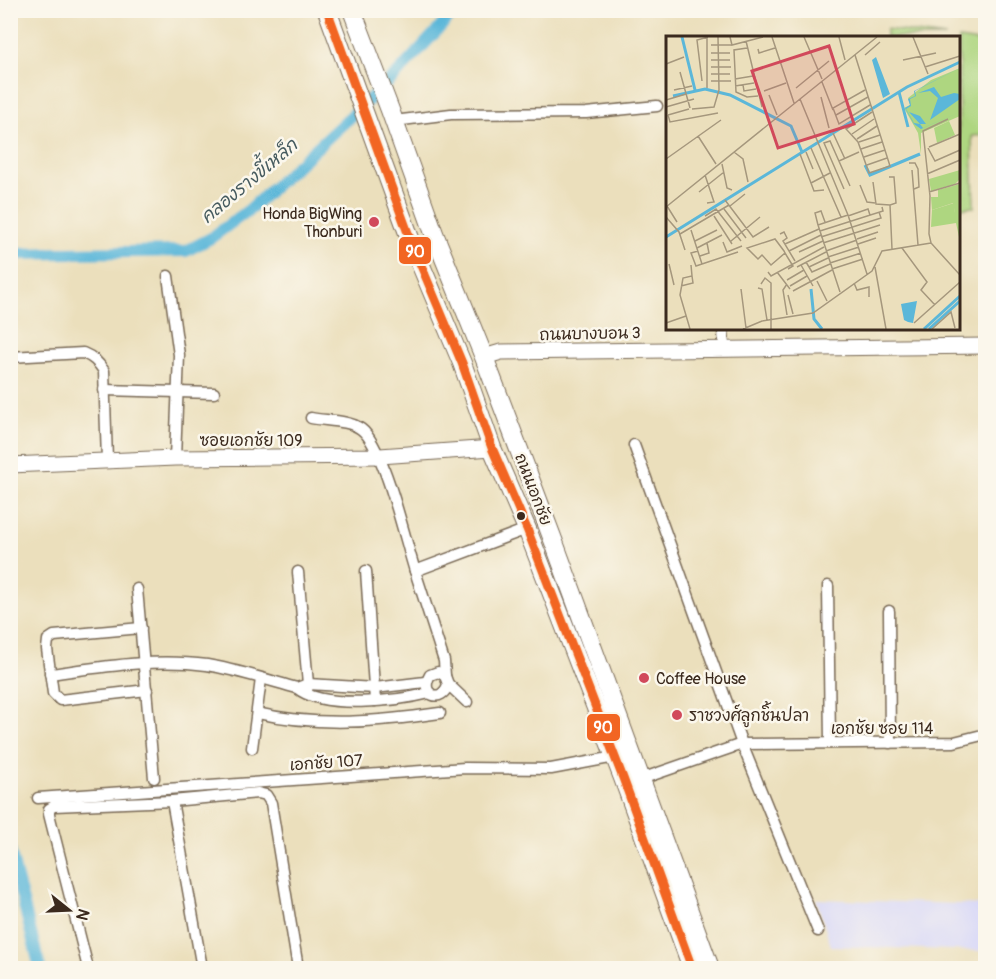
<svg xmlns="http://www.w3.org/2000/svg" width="996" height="979" viewBox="0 0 996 979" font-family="Pangolin,'Playpen Sans Thai',sans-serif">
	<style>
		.built { fill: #d7d7f8 }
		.garden { fill: #aed680; stroke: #74804f; stroke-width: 1.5 }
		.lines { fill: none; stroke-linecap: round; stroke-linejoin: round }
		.canal { stroke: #5bb7d9; stroke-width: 12 }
		.street-casing { stroke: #796955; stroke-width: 13 }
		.secondary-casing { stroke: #796955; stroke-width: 17 }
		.primary-casing { stroke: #796955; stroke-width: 20 }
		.street { stroke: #fff; stroke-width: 10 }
		.secondary { stroke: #fff; stroke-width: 15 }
		.primary { stroke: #fff; stroke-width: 18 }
		.bus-1-casing { stroke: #fbf7ec; stroke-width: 14 }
		.bus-1 { stroke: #f26522; stroke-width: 9 }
		.poi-dot { fill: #d1495b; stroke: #fbf7ec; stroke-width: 2 }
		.bus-dot { fill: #3b2a1e; stroke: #fbf7ec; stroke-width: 2 }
		.labels { text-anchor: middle; stroke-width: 5; stroke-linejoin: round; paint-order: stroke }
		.poi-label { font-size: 16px; fill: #3b2a1e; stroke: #fbf7ec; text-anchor: start }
		.street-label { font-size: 16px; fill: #3b2a1e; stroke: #fbf7ec }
		.water-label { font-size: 18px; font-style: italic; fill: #465b5f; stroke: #fbf7ec }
		.inset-river { fill: none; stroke: #5bb7d9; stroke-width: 3 }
		.inset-road { fill: none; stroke: #a5977d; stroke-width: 1.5 }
		.view { fill: #d1495b; fill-opacity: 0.15; stroke: #d1495b; stroke-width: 3 }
		.inset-edge { fill: none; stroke: #3b2a1e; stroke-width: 3 }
		.line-badge { stroke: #fbf7ec; stroke-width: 2 }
		.badge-label { font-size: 16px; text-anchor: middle; font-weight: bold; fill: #fff }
	</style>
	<rect width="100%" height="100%" fill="#fbf7ec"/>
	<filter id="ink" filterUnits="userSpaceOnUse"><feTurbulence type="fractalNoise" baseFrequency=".0167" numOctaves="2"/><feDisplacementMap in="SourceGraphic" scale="12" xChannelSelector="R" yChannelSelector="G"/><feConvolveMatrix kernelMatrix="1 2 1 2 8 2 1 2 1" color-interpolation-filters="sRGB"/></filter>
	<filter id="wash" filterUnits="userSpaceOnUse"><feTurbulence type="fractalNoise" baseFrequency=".008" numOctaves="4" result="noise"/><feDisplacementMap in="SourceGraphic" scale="24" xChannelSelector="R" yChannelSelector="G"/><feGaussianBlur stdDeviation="1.35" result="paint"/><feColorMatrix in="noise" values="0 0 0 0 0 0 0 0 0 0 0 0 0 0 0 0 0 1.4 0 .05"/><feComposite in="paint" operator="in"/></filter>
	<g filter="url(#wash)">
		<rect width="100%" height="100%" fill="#ebdfbc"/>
		<!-- built -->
		<path class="built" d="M816,899L985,905V951L831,946Z"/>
		<!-- garden -->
		<g class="garden">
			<path d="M886,29L946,37H886Z"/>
			<path d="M959,39L985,43L986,135L972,136L974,207L959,208Z"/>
		</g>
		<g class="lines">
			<!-- canal -->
			<g class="canal">
				<path d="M10,254L186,251L211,238L250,209L398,73L456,10"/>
				<path d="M10,851L40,968"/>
			</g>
		</g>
	</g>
	<g filter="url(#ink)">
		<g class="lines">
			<!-- street casing -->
			<g class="street-casing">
				<g id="street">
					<path d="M394,121L451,114L586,113L657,106"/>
					<path d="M168,276L179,355L175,458"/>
					<path d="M723,328L724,349"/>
					<path d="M10,357L83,353C93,357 98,362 104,371L107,460"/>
					<path d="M104,390L214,393"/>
					<path d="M311,418C326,421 349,420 361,429C384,446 405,540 415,571"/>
					<path d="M634,445L742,744L818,931"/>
					<path d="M366,571L375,701"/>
					<path d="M298,572L308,684L307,691"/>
					<path d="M828,586L830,743"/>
					<path d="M137,589L154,778"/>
					<path d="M889,611L890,743"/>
					<path d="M141,628L54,636L48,640L47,649L53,693L60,700L147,690"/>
					<path d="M50,674C102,667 154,658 207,665C237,670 268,680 297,688C323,710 398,701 430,693"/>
					<path d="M445,676L444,661L415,571L527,529"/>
					<path d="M448,684C443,704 418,696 430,675L438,672L445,676L448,684L467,702"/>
					<path d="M297,688L308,684L375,688L425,682"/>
					<path d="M257,713C318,727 379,722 440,713"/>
					<path d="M252,748L261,679"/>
					<path d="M641,779L742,744L954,742L986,734"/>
					<path d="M38,798L465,768L551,769L615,757"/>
					<path d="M172,801L202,968"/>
					<path d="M88,968L49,814V809L54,806L172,801L258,793L266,795L271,803L298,968"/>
				</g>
			</g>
			<!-- secondary casing -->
			<g class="secondary-casing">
				<g id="secondary">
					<path d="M484,357L501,352L986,346"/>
					<path d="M10,465L175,458L380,456L492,448"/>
				</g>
			</g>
			<!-- primary casing -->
			<g class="primary-casing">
				<g id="primary">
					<path d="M327,10L412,244L462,363L492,448L527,529L623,778L692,968"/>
					<path d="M352,10L390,110L435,236L484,357L555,545L710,968"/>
				</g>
			</g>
			<!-- street -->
			<use href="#street" class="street"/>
			<!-- secondary -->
			<use href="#secondary" class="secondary"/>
			<!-- primary -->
			<use href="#primary" class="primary"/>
			<!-- bus-1 casing -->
			<g class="bus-1-casing">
				<path id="bus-1" d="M327,10L412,244L462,363L492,448L527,529L623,778L692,968"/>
			</g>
			<!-- bus-1 -->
			<use href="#bus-1" class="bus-1"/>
		</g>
	</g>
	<!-- markers -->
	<g class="poi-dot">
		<circle cx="374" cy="222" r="6"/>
		<circle cx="644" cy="678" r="6"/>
		<circle cx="677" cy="715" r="6"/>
	</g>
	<circle class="bus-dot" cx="521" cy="516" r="5"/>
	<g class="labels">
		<!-- poi labels -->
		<g class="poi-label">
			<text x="362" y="219" text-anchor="end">Honda BigWing<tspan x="362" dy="18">Thonburi</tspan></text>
			<text x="656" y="684">Coffee House</text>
			<text x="689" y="721">ราชวงศ์ลูกชิ้นปลา</text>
		</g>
		<!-- street labels -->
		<g class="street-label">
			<text transform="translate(590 333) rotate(-1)" y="6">ถนนบางบอน 3</text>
			<text x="251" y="446">ซอยเอกชัย 109</text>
			<text transform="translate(534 489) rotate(69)" y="6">ถนนเอกชัย</text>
			<text x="882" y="734">เอกชัย ซอย 114</text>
			<text transform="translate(326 762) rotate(-4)" y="6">เอกชัย 107</text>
		</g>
		<!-- water labels -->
		<g class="water-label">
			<text transform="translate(249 181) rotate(-40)" y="6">คลองรางขี้เหล็ก</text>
		</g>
	</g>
	<!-- overview -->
	<g transform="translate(666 36)">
		<rect width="294" height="294" fill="#ebdfbc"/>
		<path d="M283,85L289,99L271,107L268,92ZM294,134V143L289,148L265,155L263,143ZM288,167L289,177H294L293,201L290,187L265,191L266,174Z" fill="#aed680"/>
		<path d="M294,32V80L255,97V118L252,97L238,72L244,69L242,62L265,44Z" fill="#aed680"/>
		<path d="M294,148V177H289L287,167L266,174L265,161H272V154Z" fill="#aed680"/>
		<path d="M210,21L224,58L217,62L206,24ZM294,32L249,55L250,60L244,63L245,70L240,73L248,87L254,88L243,76L254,80L260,88H254L257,92L294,76L255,93L248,88L239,72L244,69L242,63L249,60L248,55ZM268,51L275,61L288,57L294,58V63L264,84L272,62L264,55L252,57ZM251,265L247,287L242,286L238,284L235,268Z" fill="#5bb7d9"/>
		<path class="inset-river" d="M16,1L29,54M233,56L242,91M7,60L39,53L64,59L125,90L136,116M199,129L204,139L254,118M0,201L241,51L294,26M145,253L148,283L156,293M258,293L294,260M263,293L294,265"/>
		<path class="inset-road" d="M41,1V52M64,1L66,9L97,1M106,1L128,67M138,1L156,43M173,1L179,24M247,1L262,38M80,5L96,71M45,9H66M81,12L68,14L70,56L81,61L92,60M92,13L93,17L109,12M45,17H64M189,19L224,130L203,137L192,106L180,93L206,76M199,19L214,6M45,24H64M237,24L270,17M0,28L18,21M45,31H65M259,31L294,20M14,36L24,72M45,38H64M69,43L87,40M36,45L31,4L42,1M45,45H65M156,46L167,74M77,49L78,55L90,53M69,50L88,47M130,52L163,25M8,54L26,50M199,54L167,72L173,88L204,69M98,55L120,47M103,59L111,79M155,61L163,92M134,63L182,179L201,238M0,64L20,58M0,71L28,63M26,73L48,71L53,54L52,1M2,79L4,86L52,77M2,79L23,73M170,79L202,61M282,83L257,95L264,160L263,198L265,207L294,239M167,97L179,123M186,98L208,83M32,100L50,128M191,103L211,90M193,106L214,99M263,111L294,98M145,112L175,181M262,112L269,125L294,114M195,113L216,106M68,116L77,123L82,146M140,116L147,133M134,118L148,155L158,154M198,121L219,114M0,123L55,84M173,125L193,116M243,127H249L252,133L253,151L248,153M56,128L61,152L66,154M201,129L221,122M246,134L252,209M261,138L294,124M39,139L48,166L41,167M223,141H228L230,167L224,169L226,213M207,146L210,168L224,169M145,147L164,137M194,149L201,166L209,167M178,153L158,107L164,105L184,150M33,156L58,136M263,156L294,147M59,164L87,201L103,191M1,170L11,186M64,170L79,158M0,171L211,1M58,173L80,202M39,180L50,173L75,205M48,180L66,208M182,180L202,173L204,179M0,181L13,196L19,214M152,189L149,177L155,175L159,186M25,194L36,228L30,230L25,217L32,215M154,195L217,175L216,171M14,198L63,169M114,198L118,196L121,202L117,205L129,225M155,201L215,182L213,176M191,203L212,196M29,205L51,194M65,205L94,181M57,206L61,216L76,210M157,207L214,189M119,208L153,193M192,208L210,202M31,212L56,199M236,212L261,246L255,254L269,269M123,215L155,199M160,215L191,204M133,216L157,205M119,217L105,229L96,219L92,223L81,212L109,203L118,215L119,217L122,222L127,230L122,233M34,220L43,217L41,207M162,221L193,211M140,226L146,236L164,228M164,227L195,217M3,228L8,249M36,228L72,216M135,229L147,250M131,231L160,216M143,231L162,222M209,231L220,293M166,233L197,223M102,236L105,240L158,211M111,236L124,253M121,244L138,234M151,245L161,265M188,247L191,254L203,251V261M95,248L99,242L105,247V293M15,250L27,247L26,240M124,250L141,240M92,252L96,253L101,284M75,253L80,292M127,255L166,234M174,256L152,189L182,179M122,259L127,278M121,279L117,254L121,248M0,287L20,280M248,287L294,246M24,293L14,259L17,242L26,240L25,229M77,293L96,285L147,277L206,235L216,215L265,207M266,293L285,276L289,292"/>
		<path class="view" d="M163,10L188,88L112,112L86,35Z"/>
		<rect width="294" height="294" class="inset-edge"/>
	</g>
	<g class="line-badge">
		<rect x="398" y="236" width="34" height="29" rx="6" fill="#f26522"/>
		<rect x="586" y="713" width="35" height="29" rx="6" fill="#f26522"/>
	</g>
	<g class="badge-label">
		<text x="415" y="257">90</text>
		<text x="603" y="733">90</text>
	</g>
	<!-- margin -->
	<rect width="996" height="979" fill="none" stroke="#fbf7ec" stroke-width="36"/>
	<!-- north arrow -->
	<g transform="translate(69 910) rotate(108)" stroke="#fbf7ec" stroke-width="4.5" paint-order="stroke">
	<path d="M0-4.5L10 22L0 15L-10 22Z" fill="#3b2a1e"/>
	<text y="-9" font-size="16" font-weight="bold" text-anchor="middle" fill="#3b2a1e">N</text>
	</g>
</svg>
